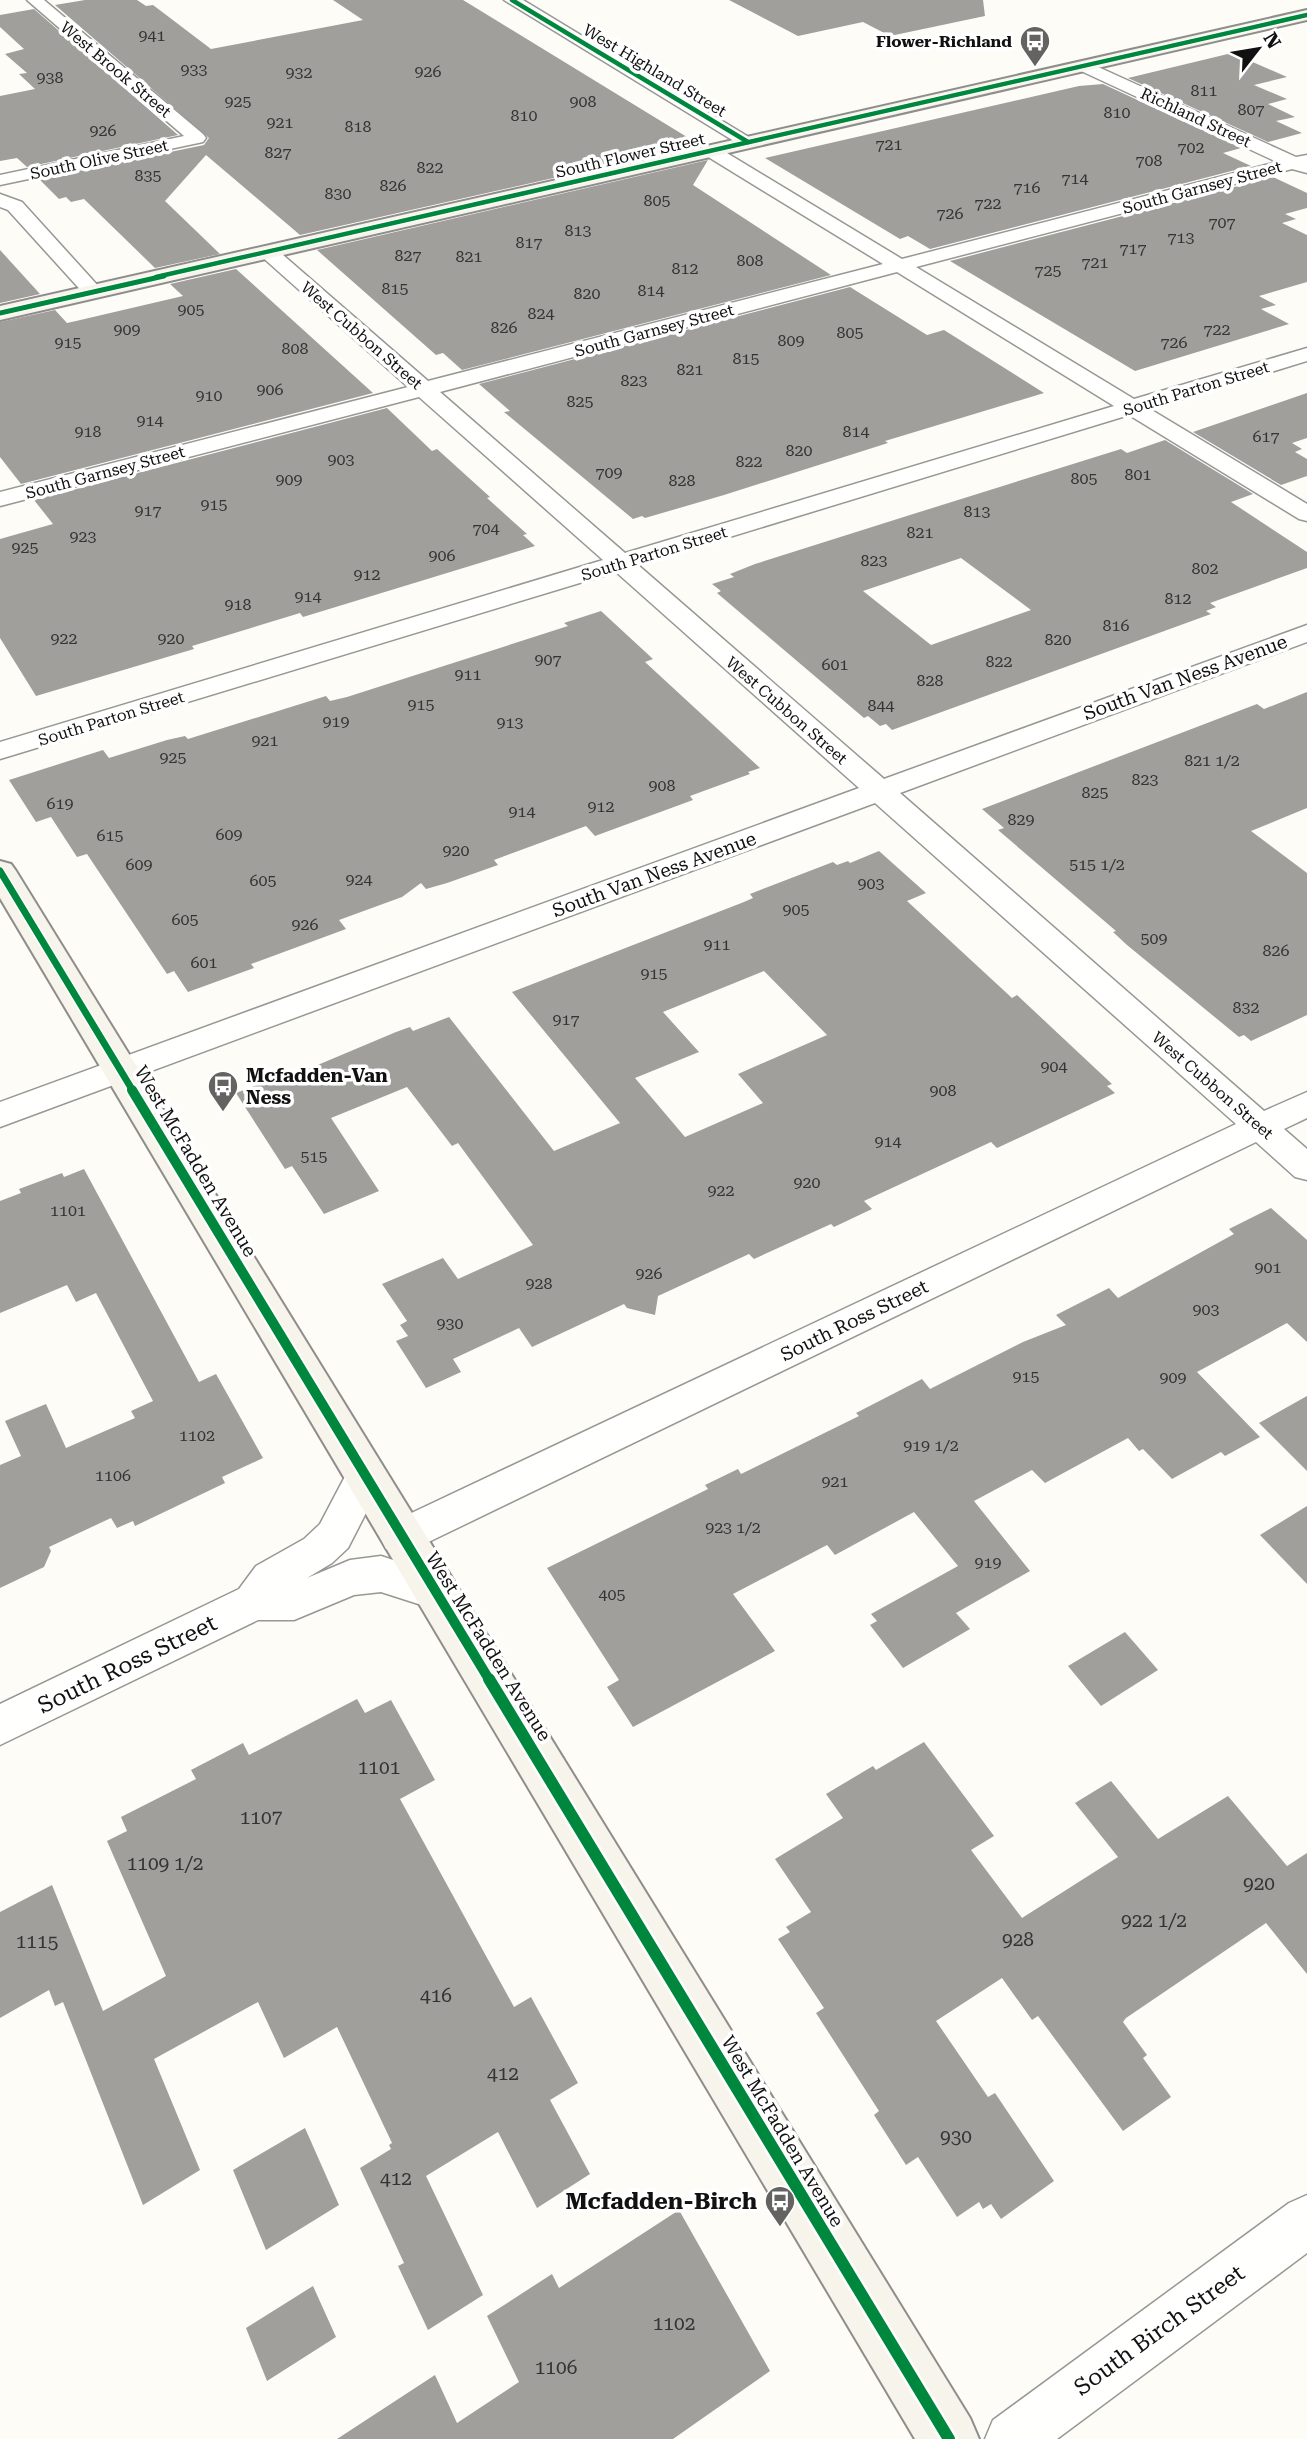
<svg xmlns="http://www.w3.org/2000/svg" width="1307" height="2439" viewBox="0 0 1307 2439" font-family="'Roboto Serif',serif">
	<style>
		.building { fill: #a19f9c; fill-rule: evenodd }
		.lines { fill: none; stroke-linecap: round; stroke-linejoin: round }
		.street-casing { stroke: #979795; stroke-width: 3 }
		.secondary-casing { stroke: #8e8d8b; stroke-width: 4 }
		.street { fill: #fffffe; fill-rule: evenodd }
		.secondary { fill: #f6f4eb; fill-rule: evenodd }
		.cycleway-far4-casing { stroke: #fff; stroke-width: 7 }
		.cycleway-far3-casing { stroke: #fff; stroke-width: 8 }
		.cycleway-far2-casing { stroke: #fff; stroke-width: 10 }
		.cycleway-far1-casing { stroke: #fff; stroke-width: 14 }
		.cycleway-casing { stroke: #fff; stroke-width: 17 }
		.cycleway-far4 { stroke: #00873e; stroke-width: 4.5 }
		.cycleway-far3 { stroke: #00873e; stroke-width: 5 }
		.cycleway-far2 { stroke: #00873e; stroke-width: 7 }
		.cycleway-far1 { stroke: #00873e; stroke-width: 10 }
		.cycleway { stroke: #00873e; stroke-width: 12 }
		.labels { text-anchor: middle; stroke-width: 7; stroke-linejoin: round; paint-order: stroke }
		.number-label { font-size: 16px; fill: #353434 }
		.far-poi-label { font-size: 16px; font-weight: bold; fill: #111; stroke: #fff; text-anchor: end }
		.far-street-label { font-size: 16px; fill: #111; stroke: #fff }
		.street-label { font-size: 19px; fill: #111; stroke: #fff }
		.poi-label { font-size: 19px; font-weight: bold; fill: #111; stroke: #fff; text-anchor: start }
		.near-number-label { font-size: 19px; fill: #353434 }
		.near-street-label { font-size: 23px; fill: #111; stroke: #fff }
		.near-poi-label { font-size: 23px; font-weight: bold; fill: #111; stroke: #fff; text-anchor: end }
	</style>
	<rect width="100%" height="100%" fill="#fdfcf7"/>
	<!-- building -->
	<g class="building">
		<path d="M85,0H137L146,6L153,5L211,49L363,20L333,0H463L700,145L300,235L206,155L165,201L220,254L155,268L84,199L71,202L66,197L59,199L39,179L204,145L209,138L55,5Z"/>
		<path d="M729,0H983L985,16L890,36L863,22L798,36Z"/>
		<path d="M34,9L178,135L27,167L17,158L0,161V96L35,89L19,74L27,73L5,54L24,49L0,27V15Z"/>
		<path d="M1232,53L1287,77L1254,85L1287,99L1268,104L1295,117L1276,121L1302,133L1268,142L1128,78Z"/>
		<path d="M1103,84L1241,148L1223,153L1251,166L930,249L908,236L900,239L765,158L1079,86Z"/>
		<path d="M708,160L693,185L831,275L462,370L443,353L436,355L317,250Z"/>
		<path d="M1273,177L1307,193V208L1285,214L1296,219L1282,223L1307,235V282L1259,296L1276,305L1261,309L1289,324L1135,371L950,261Z"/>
		<path d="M0,250L40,294L0,303Z"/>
		<path d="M236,269L373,393L21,484L0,457V322L55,310L67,323L76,321L183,296L170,284Z"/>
		<path d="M850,287L927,335L944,330L1044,393L885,441L888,443L724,495L645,518L642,516L633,519L504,412L510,411L479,384Z"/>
		<path d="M1307,393V438L1292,443L1302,449L1295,452L1307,459V476L1281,485L1193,432Z"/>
		<path d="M387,408L432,451L437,449L490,497L487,498L527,534L523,535L535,546L303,617L300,613L192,646L194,649L36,696L0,638V539L53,524L34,500Z"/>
		<path d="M1165,440L1253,494L1231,502L1307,552V568L1210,603L1216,607L1206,611L1211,614L892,730L886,724L880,726L868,716L864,718L717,593L721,591L712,584L734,577L730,574L755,564L910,515L1121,449L1127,453ZM961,558L1031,610L931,645L863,591Z"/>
		<path d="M601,611L653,659L645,662L760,768L748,772L750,774L690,796L693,800L595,836L586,826L494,860L498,865L447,883L426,889L421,883L402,897L339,920L346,929L251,964L254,968L188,992L174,971L167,974L87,854L77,857L51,817L36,822L9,780L103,750L109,758L167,740L185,736L188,739L326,696L330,701L347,697L568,626L564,623Z"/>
		<path d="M1307,692V808L1251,831L1307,873V1015L1251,1041L1244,1035L1239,1037L1127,945L1113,932L1116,931L998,830L1004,828L982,809L1257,704L1264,709Z"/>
		<path d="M879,851L926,893L907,901L1012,998L1017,995L1112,1084L1107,1086L1115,1093L997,1148L991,1142L864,1201L872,1209L834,1227L831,1224L754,1259L749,1254L658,1296L655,1315L627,1308L624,1304L532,1347L519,1328L453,1359L461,1372L426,1388L396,1341L408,1336L400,1325L407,1321L382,1284L443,1258L458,1279L533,1245L458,1143L452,1146L407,1087L331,1118L379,1191L324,1214L292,1166L285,1169L236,1093L299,1069L301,1072L396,1032L410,1027L413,1031L449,1017L554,1151L620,1123L512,992L744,902L753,898L750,894L833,862L837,865L848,861L850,863ZM764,971L827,1035L738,1074L763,1103L685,1137L635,1078L699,1052L663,1012Z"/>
		<path d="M84,1169L199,1382L216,1374L263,1458L222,1477L225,1483L135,1526L133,1521L117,1528L111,1518L49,1547L51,1551L44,1567L0,1588V1465L21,1456L5,1421L46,1404L66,1448L135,1418L131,1411L153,1401L96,1293L76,1302L67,1285L0,1313V1201L21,1193L19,1189L62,1173L64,1177Z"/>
		<path d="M1271,1208L1307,1240V1342L1287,1323L1197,1372L1260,1437L1225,1456L1221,1452L1172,1479L1143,1449L1139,1451L1128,1438L1045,1483L1032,1470L974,1501L1030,1571L956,1613L970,1629L903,1668L870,1625L877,1621L871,1614L958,1566L914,1512L835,1555L827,1545L733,1594L775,1651L633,1727L607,1687L619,1680L547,1568L708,1489L705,1485L738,1469L741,1474L859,1416L856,1413L922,1379L930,1389L1023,1342L1066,1325L1056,1315L1109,1288L1118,1298L1234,1234L1229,1229Z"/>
		<path d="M1307,1396V1471L1259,1423Z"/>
		<path d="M1307,1506V1584L1260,1535Z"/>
		<path d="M1125,1632L1158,1670L1101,1706L1068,1666Z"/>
		<path d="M357,1699L365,1713L391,1700L435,1780L400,1799L514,2007L531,1997L578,2083L550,2100L590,2174L537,2208L498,2132L426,2176L483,2295L428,2330L398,2266L404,2263L360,2168L391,2149L389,2145L392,2143L337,2027L284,2058L258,2002L154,2059L200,2170L143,2205L63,2002L55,2006L49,1990L0,2018V1912L52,1885L103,2011L166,1976L107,1841L127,1831L121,1817L196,1779L191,1770L243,1743L249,1755Z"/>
		<path d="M924,1742L994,1836L971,1850L1022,1918L1118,1857L1075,1803L1111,1781L1158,1839L1228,1796L1287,1866L1307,1853V1974L1266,1923L1126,2018L1123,2022L1147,2055L1143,2058L1171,2097L1123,2131L1038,2016L1032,2020L1002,1978L936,2021L988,2097L995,2093L1054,2181L1001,2219L991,2204L983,2209L979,2202L957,2217L918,2157L906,2165L874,2115L879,2111L816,2013L824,2008L778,1939L790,1932L786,1927L811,1912L775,1859L843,1818L826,1794L873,1766L876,1770Z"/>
		<path d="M305,2128L339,2205L266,2250L233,2170Z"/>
		<path d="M679,2210L770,2371L673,2439H337L435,2375L457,2423L519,2382L487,2316L552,2274L559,2288Z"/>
		<path d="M313,2286L336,2337L267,2381L246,2328Z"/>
	</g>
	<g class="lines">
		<!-- street casing -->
		<g class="street-casing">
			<g id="street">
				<path d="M27,0H44L203,134L206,138L203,142L0,185V175L184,136Z"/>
				<path d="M504,0H523L757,142L748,147L742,146Z"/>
				<path d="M1085,61L1296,157L1307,155V173L1292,169L916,267L1134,399L1307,348V361L1150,409L1307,504V521L1299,519L1129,415L638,565L884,779L1307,625V642L900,793L1264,1111L1307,1092V1118L1284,1129L1307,1149V1180L1295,1177L1256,1142L414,1549L400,1554L386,1549L380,1537L386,1525L1236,1124L875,803L0,1127V1102L859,788L616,572L0,759V742L603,560L419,397L0,506V492L408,387L261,256L258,252L261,248H275L428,381L883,264L705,155L702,151L705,147H717L902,259L1277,162L1079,70L1077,66ZM897,272L1114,406L625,553L440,392Z"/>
				<path d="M0,194L22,202L100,288L103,292L100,296H86L8,210L0,207Z"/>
				<path d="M365,1460L379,1465L385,1476L348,1548L332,1563L307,1578L350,1560L381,1556L448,1578L454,1591L448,1604L434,1609L381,1592L354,1595L294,1620H258L0,1745V1704L239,1589L256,1566L304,1539L320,1524L351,1465Z"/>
				<path d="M1307,2195V2253L1057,2439H985L993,2420L1289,2203Z"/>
			</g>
		</g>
		<!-- secondary casing -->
		<g class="secondary-casing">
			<g id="secondary">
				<path d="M1307,10V20L0,320V306Z"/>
				<path d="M0,861L11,864L16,871L970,2418L979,2439H915L0,898Z"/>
			</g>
		</g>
		<!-- street -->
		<use href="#street" class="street"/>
		<!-- secondary -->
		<use href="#secondary" class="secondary"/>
		<!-- cycleway-far4 casing -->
		<g class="cycleway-far4-casing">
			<g id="cycleway-far4">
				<path d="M512,0L748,142"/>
				<path d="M156,277L1307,15"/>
			</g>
		</g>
		<!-- cycleway-far3 casing -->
		<g class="cycleway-far3-casing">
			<path id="cycleway-far3" d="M0,313L164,276"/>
		</g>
		<!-- cycleway-far2 casing -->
		<g class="cycleway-far2-casing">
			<path id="cycleway-far2" d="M0,871L133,1091"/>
		</g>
		<!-- cycleway-far1 casing -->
		<g class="cycleway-far1-casing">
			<path id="cycleway-far1" d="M132,1090L490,1681"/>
		</g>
		<!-- cycleway casing -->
		<g class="cycleway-casing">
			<path id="cycleway" d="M489,1679L949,2439"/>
		</g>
		<!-- cycleway-far4 -->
		<use href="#cycleway-far4" class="cycleway-far4"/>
		<!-- cycleway-far3 -->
		<use href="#cycleway-far3" class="cycleway-far3"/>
		<!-- cycleway-far2 -->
		<use href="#cycleway-far2" class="cycleway-far2"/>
		<!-- cycleway-far1 -->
		<use href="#cycleway-far1" class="cycleway-far1"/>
		<!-- cycleway -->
		<use href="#cycleway" class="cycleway"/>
	</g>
	<!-- icons -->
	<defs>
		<g id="bus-pin" transform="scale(1.575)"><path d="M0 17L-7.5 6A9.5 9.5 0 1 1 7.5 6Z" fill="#646362" stroke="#fff"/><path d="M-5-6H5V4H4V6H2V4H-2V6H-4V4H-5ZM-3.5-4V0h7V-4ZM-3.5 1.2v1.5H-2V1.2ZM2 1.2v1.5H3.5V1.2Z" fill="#fff"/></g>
	</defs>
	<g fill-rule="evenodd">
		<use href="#bus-pin" x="1035" y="41"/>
		<use href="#bus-pin" x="223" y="1086"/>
		<use href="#bus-pin" x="780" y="2201"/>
	</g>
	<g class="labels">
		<!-- number labels -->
		<g class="number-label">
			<text x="152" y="41">941</text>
			<text x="194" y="75">933</text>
			<text x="428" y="77">926</text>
			<text x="299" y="78">932</text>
			<text x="50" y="83">938</text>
			<text x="1204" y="96">811</text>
			<text x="238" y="107">925</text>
			<text x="583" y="107">908</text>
			<text x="1251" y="115">807</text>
			<text x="1117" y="118">810</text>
			<text x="524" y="121">810</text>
			<text x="280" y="128">921</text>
			<text x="358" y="132">818</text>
			<text x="103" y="136">926</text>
			<text x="889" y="150">721</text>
			<text x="1191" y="153">702</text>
			<text x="278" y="158">827</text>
			<text x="1149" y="166">708</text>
			<text x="430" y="173">822</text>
			<text x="148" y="181">835</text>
			<text x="1075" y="184">714</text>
			<text x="393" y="191">826</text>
			<text x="1027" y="193">716</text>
			<text x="338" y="199">830</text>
			<text x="657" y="206">805</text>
			<text x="988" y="209">722</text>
			<text x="950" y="219">726</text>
			<text x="1222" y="228">707</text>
			<text x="578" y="236">813</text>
			<text x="1181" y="243">713</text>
			<text x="529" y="248">817</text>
			<text x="1133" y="254">717</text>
			<text x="408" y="261">827</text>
			<text x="469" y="262">821</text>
			<text x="750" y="266">808</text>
			<text x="1095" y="268">721</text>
			<text x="685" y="274">812</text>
			<text x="1048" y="276">725</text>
			<text x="395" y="294">815</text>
			<text x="651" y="296">814</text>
			<text x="587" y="299">820</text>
			<text x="191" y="315">905</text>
			<text x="541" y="319">824</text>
			<text x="504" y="333">826</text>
			<text x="127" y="335">909</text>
			<text x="1217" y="335">722</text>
			<text x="850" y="338">805</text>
			<text x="791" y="346">809</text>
			<text x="68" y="348">915</text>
			<text x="1174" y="348">726</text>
			<text x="295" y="354">808</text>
			<text x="746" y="364">815</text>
			<text x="690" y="375">821</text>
			<text x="634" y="386">823</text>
			<text x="270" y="395">906</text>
			<text x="209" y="401">910</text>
			<text x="580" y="407">825</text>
			<text x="150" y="426">914</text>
			<text x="88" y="437">918</text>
			<text x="856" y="437">814</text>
			<text x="1266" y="442">617</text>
			<text x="799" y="456">820</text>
			<text x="341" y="465">903</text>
			<text x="749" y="467">822</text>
			<text x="609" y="478">709</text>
			<text x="1138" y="480">801</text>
			<text x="1084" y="484">805</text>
			<text x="289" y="485">909</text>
			<text x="682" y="486">828</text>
			<text x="214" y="510">915</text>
			<text x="148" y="516">917</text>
			<text x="977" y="517">813</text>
			<text x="486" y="534">704</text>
			<text x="920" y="538">821</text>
			<text x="83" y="542">923</text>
			<text x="25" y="553">925</text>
			<text x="442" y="561">906</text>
			<text x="874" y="566">823</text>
			<text x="1205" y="574">802</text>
			<text x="367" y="580">912</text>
			<text x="308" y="602">914</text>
			<text x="1178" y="604">812</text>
			<text x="238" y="610">918</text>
			<text x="1116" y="631">816</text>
			<text x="64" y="644">922</text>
			<text x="171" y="644">920</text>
			<text x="1058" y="645">820</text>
			<text x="548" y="665">907</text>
			<text x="999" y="667">822</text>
			<text x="835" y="670">601</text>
			<text x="468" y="680">911</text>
			<text x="930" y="686">828</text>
			<text x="421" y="710">915</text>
			<text x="881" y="711">844</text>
			<text x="336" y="727">919</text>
			<text x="510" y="728">913</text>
			<text x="265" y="746">921</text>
			<text x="173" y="763">925</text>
			<text x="1212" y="766">821 1/2</text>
			<text x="1145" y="785">823</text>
			<text x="662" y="791">908</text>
			<text x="1095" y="798">825</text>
			<text x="60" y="809">619</text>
			<text x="601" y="812">912</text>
			<text x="522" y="817">914</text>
			<text x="1021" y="825">829</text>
			<text x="229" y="840">609</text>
			<text x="110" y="841">615</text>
			<text x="456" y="856">920</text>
			<text x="139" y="870">609</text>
			<text x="1097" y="870">515 1/2</text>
			<text x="359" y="885">924</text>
			<text x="263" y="886">605</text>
			<text x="871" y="889">903</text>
			<text x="796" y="915">905</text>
			<text x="185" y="925">605</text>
			<text x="305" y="930">926</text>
			<text x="1154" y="944">509</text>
			<text x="717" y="950">911</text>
			<text x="1276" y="956">826</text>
			<text x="204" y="968">601</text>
			<text x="654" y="979">915</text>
			<text x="1246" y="1013">832</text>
			<text x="566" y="1025">917</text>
			<text x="1054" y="1072">904</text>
			<text x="943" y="1096">908</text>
			<text x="888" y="1147">914</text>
			<text x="314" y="1162">515</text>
			<text x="807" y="1188">920</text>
			<text x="721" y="1196">922</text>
			<text x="68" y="1216">1101</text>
			<text x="1268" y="1273">901</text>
			<text x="649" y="1279">926</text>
			<text x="539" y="1289">928</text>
			<text x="1206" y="1315">903</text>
			<text x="450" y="1329">930</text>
			<text x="1026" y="1382">915</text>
			<text x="1173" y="1383">909</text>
			<text x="197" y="1441">1102</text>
			<text x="931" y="1451">919 1/2</text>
			<text x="113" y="1481">1106</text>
			<text x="835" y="1487">921</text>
			<text x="733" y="1533">923 1/2</text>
			<text x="988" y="1568">919</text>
			<text x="612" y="1600">405</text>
		</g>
		<!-- far-poi labels -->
		<g class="far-poi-label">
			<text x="1012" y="47">Flower-Richland</text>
		</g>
		<!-- far-street labels -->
		<g class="far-street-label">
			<text transform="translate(116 69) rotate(40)" y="6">West Brook Street</text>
			<text transform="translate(655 70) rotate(31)" y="6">West Highland Street</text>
			<text transform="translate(1196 117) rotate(25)" y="6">Richland Street</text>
			<text transform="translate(630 155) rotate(-13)" y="6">South Flower Street</text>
			<text transform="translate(99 159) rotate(-12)" y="6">South Olive Street</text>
			<text transform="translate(1202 187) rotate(-15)" y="6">South Garnsey Street</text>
			<text transform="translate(654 330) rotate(-15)" y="6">South Garnsey Street</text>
			<text transform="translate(362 335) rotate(41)" y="6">West Cubbon Street</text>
			<text transform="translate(1196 388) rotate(-17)" y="6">South Parton Street</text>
			<text transform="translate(105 472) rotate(-15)" y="6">South Garnsey Street</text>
			<text transform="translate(654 553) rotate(-17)" y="6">South Parton Street</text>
			<text transform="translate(787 710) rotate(41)" y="6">West Cubbon Street</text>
			<text transform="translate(111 718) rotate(-17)" y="6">South Parton Street</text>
			<text transform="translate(1213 1085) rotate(41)" y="6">West Cubbon Street</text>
		</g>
		<!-- street labels -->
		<g class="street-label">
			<text transform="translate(1185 677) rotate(-20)" y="7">South Van Ness Avenue</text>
			<text transform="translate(654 874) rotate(-20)" y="7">South Van Ness Avenue</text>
			<text transform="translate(196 1161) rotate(59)" y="7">West McFadden Avenue</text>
			<text transform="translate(854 1320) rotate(-26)" y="7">South Ross Street</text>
			<text transform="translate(489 1646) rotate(58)" y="7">West McFadden Avenue</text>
			<text transform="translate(783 2131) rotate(59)" y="7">West McFadden Avenue</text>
		</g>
		<!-- poi labels -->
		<g class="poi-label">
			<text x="246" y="1082">Mcfadden-Van<tspan x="246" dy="22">Ness</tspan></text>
		</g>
		<!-- near-number labels -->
		<g class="near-number-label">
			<text x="379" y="1774">1101</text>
			<text x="261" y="1824">1107</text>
			<text x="165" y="1870">1109 1/2</text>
			<text x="1259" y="1890">920</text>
			<text x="1154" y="1927">922 1/2</text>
			<text x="1018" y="1946">928</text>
			<text x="37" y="1948">1115</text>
			<text x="436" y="2002">416</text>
			<text x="503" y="2080">412</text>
			<text x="956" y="2143">930</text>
			<text x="396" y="2185">412</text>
			<text x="674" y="2330">1102</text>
			<text x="556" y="2374">1106</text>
		</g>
		<!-- near-street labels -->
		<g class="near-street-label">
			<text transform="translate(127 1664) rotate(-26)" y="8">South Ross Street</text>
			<text transform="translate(1159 2330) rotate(-36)" y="8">South Birch Street</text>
		</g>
		<!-- near-poi labels -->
		<g class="near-poi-label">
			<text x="757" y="2209">Mcfadden-Birch</text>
		</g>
	</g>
	<!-- north arrow -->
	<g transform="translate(1258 49) rotate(59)" stroke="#ffffff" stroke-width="5" paint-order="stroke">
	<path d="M0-5L12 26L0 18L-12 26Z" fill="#111111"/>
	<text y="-10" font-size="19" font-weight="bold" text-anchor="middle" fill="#111111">N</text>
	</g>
</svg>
